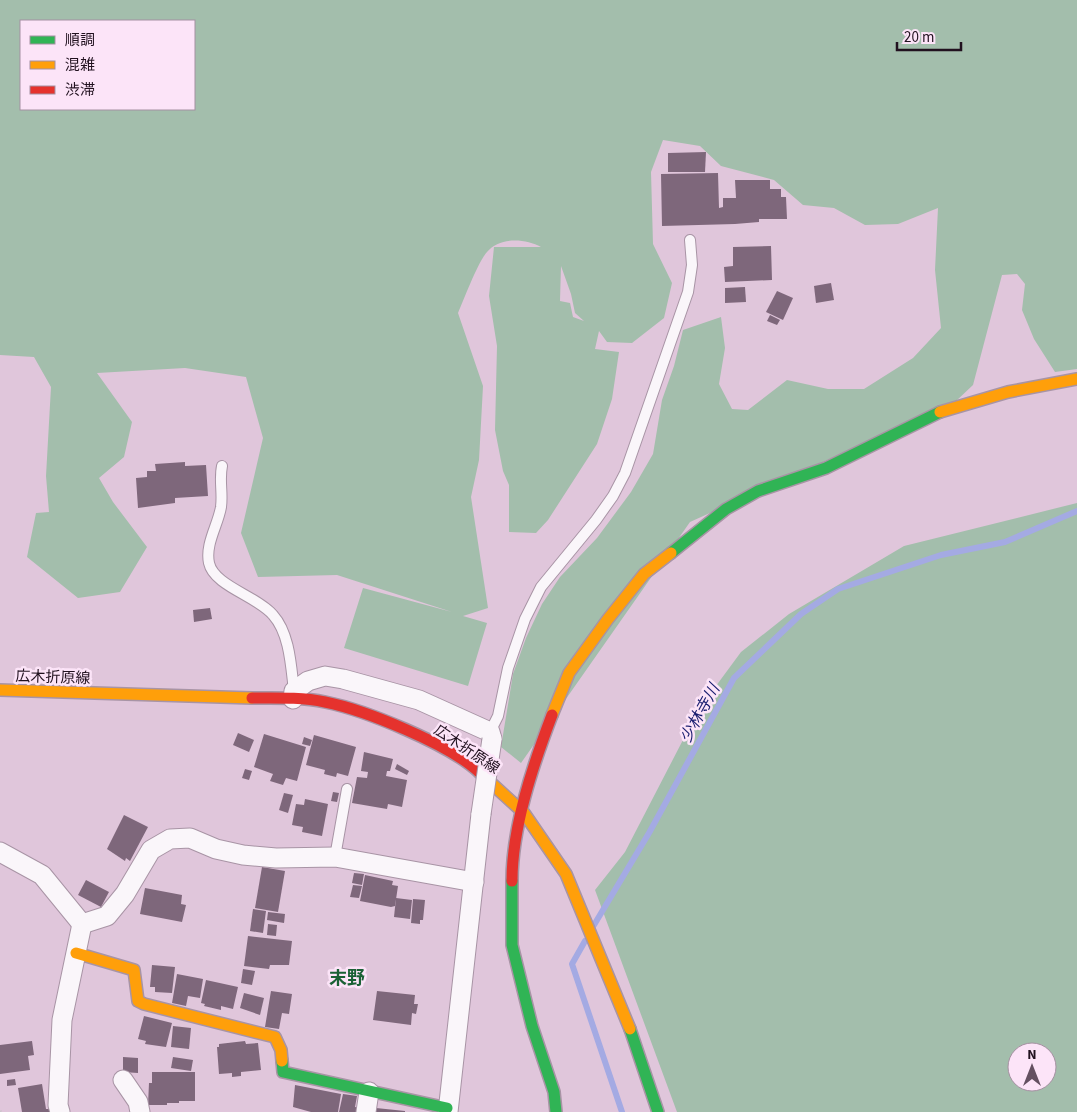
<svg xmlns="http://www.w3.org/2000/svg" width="1077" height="1112" viewBox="0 0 1077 1112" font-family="'Source Sans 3','Noto Sans JP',sans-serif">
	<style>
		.green { fill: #a3beac; fill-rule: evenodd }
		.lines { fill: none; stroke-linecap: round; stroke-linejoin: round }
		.stream { stroke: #a4aae3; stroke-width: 6 }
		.building { fill: #7e677b }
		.lane-casing { stroke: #a894a5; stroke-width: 12 }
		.street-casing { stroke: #a894a5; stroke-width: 21 }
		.fast-casing { stroke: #a894a5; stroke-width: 14 }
		.slow-casing { stroke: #a894a5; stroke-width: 14 }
		.jam-casing { stroke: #a894a5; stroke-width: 14 }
		.path { stroke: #ccc5cb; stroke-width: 3; stroke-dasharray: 2.5 4; stroke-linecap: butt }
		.lane { stroke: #faf6fa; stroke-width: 10 }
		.street { stroke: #faf6fa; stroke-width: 19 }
		.fast { stroke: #30b455; stroke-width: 11 }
		.slow { stroke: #ff9f0a; stroke-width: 11 }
		.jam { stroke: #e5322d; stroke-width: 11 }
		.street-bridge-casing { stroke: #a894a5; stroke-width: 21; stroke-linecap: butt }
		.street-bridge { stroke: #faf6fa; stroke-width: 19 }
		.labels { text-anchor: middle; stroke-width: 5; stroke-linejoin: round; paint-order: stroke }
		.street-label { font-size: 15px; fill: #21111f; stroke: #fce4f8 }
		.water-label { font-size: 16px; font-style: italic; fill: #191d6f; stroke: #fce4f8 }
		.quarter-label { font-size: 18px; font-weight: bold; fill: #1a6135; stroke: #fce4f8 }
	</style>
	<rect width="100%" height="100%" fill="#e0c6db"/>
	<!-- green -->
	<g class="green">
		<path d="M0,0H1077V369L1055,372L1034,339L1022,310L1025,284L1017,274L1002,275L973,385L955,402L690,522L521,763L501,747L513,674L526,638L542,604L560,577L597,538L631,492L653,454L662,400L674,366L683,330L721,317L725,348L719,384L732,409L748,410L787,380L828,389H864L913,358L941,328L935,270L938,208L898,224L865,225L834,208L803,205L774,180L721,166L700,146L663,140L651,172L653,244L672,283L664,318L632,343L607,342L599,331L595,349L619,352L612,399L597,444L548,520L536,533L509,532V485L503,471L495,430L497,346L489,296L494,247H541C525,238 499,237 487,252C478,262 464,299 458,313L483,386L479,460L471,497L488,608L463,616L487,623L468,686L344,648L363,588L452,612L337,575L258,577L241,533L263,438L246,377L185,368L97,373L132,422L124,457L99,478L113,502L147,547L120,592L78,598L27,557L36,513L49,512L46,476L51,387L34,357L0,355ZM21,21H194V109H21ZM561,266L571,294L575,313L584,321L573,317L570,303L560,301Z"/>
		<path d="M1077,503V1112H677L595,890L625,852L699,709L741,652L789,614L904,546ZM1017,1052H1047V1082H1017Z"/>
	</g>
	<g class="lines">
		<!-- stream -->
		<g class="stream">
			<path d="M594,925L649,833L734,678L801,614L838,589L941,555L1005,542L1077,511"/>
			<path d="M585,941L572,964L622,1112"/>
		</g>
	</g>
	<!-- building -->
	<g class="building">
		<path d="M706,152L705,172H668V153Z"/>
		<path d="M718,173L719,208L723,207V198H736L735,180H770V189H781V197H786L787,219H759V222L735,224L662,226L661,174Z"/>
		<path d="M771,246L772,280L725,282L724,267L733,266V247Z"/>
		<path d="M831,283L834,300L816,303L814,286Z"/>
		<path d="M745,287L746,302L725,303V288Z"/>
		<path d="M777,291L793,298L783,320L766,312Z"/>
		<path d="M770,315L780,320L777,325L767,321Z"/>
		<path d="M185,462V466L206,465L208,496L175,498V503L138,508L136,478L147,477V471H156L155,464Z"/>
		<path d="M210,608L212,619L194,622L193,610Z"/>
		<path d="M238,733L254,740L249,752L233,745Z"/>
		<path d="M264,734L306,747L297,781L286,778L283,785L270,781L273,774L254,767Z"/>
		<path d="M314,735L356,747L348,776L337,773L336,777L324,774L325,770L306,765Z"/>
		<path d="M304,737L312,740L310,746L302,744Z"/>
		<path d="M364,752L393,759L390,771H387L386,776L407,780L402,807L388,804L387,809L352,803L357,777L367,778L368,772L361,771Z"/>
		<path d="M397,764L409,771L407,775L395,769Z"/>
		<path d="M245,769L252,771L249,780L242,778Z"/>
		<path d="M333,792L339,793L337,802L331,801Z"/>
		<path d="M284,793L293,795L288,813L279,810Z"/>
		<path d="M305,799L328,804L322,836L302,832L303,827L292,825L296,804L304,805Z"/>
		<path d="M124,815L148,827L130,861L126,858L125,861L107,849Z"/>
		<path d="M262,867L285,871L278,912L255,908Z"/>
		<path d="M354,873L364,874L362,885L352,883Z"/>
		<path d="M365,875L393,881L392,885L398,886L395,906L391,907L360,901Z"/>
		<path d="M86,880L109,892L101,907L78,895Z"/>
		<path d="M353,885L362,886L359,898L350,897Z"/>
		<path d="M145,888L182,895L181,904L186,905L182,922L140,914Z"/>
		<path d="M396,898L412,900L410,919L394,917Z"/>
		<path d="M413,899L425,900L423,920H420V924L411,923Z"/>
		<path d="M253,909L266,911L263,933L250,931Z"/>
		<path d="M268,912L285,914L284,923L267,920Z"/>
		<path d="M268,924L277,925L276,936L267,935Z"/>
		<path d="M248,936L292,941L289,965H270L269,969L244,966Z"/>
		<path d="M152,965L175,967L172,993L155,992V987H150Z"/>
		<path d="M243,969L255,971L252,985L241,983Z"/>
		<path d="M177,974L203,979L200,998L188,996L186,1006L172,1003Z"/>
		<path d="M206,980L238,987L233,1009L221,1006V1010L204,1006L205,1004L201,1003Z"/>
		<path d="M271,991L292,994L289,1014L282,1013L279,1029L265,1027Z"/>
		<path d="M377,991L415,995L414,1004H418L416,1014L412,1013L411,1025L373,1020Z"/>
		<path d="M244,993L264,998L260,1015L240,1008Z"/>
		<path d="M144,1016L172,1023L166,1047L145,1044L146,1041L138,1039Z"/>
		<path d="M173,1026L191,1028L189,1049L171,1047Z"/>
		<path d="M32,1041L34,1055L28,1056L30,1070L0,1074V1045Z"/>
		<path d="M245,1041L246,1044L258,1043L261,1070L241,1072V1076L232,1077V1073L219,1074L217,1047H219V1044Z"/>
		<path d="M123,1057L138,1058V1073L123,1072Z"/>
		<path d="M173,1057L193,1060L191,1071L171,1068Z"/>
		<path d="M152,1072H195V1101H179V1103H167V1105H148L149,1083H152Z"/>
		<path d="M15,1079L16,1085L7,1086V1080Z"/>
		<path d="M42,1084L46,1109H50V1112H22L18,1088Z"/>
		<path d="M295,1085L341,1094L338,1112H311L293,1107Z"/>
		<path d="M343,1094L357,1096L355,1107L360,1108L359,1112H339Z"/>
		<path d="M376,1108L405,1111V1112H376Z"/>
	</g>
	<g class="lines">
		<!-- lane casing -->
		<g class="lane-casing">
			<g id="lane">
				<path d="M222,466C219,480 223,493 221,507C218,525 205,544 209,563C214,586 257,596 273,615C290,634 291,667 294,691"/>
				<path d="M490,732L498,716L508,668L525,619L541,587L596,520L613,496L625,473L688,292L692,265L690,240"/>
				<path d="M335,857L347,789"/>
			</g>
		</g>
		<!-- street casing -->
		<g class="street-casing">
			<g id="street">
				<path d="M293,699L294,691L308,681L325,676L343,679L419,700L490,732L492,739"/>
				<path d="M0,852L42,875L82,924"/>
				<path d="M82,924L107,916L125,894L151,850L170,839L190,838L216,849L243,855L276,858L335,857L474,882"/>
				<path d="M123,1080L138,1102L140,1112"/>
				<path d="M60,1112L58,1105L62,1020L82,924"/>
				<path d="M366,1112L369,1092"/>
				<path d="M448,1112L481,814"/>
			</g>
		</g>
		<!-- fast casing -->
		<g class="fast-casing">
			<g id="fast">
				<path d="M671,553L726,509L758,491L826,468L940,412"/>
				<path d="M512,881V945L532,1026L554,1092L556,1112"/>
				<path d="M630,1029L658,1112"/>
				<path d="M282,1061L283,1072L447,1108"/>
			</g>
		</g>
		<!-- slow casing -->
		<g class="slow-casing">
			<g id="slow">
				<path d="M940,412L1008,392L1077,379"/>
				<path d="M0,690L252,698"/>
				<path d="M552,715L569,673L608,619L644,574L671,553"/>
				<path d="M479,772L524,813L566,874L630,1029"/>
				<path d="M76,953L134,970L138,1001L144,1004L275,1037L281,1050L282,1061"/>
			</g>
		</g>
		<!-- jam casing -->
		<g class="jam-casing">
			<g id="jam">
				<path d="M252,698C276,698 301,697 325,702C365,710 449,744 479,772"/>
				<path d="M512,881C512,827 533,765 552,715"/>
			</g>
		</g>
		<!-- path -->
		<path class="path" d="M0,1111L1,1112"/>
		<!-- lane -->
		<use href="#lane" class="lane"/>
		<!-- street -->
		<use href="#street" class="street"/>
		<!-- fast -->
		<use href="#fast" class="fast"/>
		<!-- slow -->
		<use href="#slow" class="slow"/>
		<!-- jam -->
		<use href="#jam" class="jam"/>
		<!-- street-bridge casing -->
		<g class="street-bridge-casing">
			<path id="street-bridge" d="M481,814L492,739"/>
		</g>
		<!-- street-bridge -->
		<use href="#street-bridge" class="street-bridge"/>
	</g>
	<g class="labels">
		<!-- street labels -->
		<g class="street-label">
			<text transform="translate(53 677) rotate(2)" y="5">広木折原線</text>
			<text transform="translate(467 749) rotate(34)" y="5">広木折原線</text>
		</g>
		<!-- water labels -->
		<g class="water-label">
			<text transform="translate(699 713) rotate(-61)" y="6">少林寺川</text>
		</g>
		<!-- quarter labels -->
		<g class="quarter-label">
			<text x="347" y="984">末野</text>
		</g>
	</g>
	<!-- legend -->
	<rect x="20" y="20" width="175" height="90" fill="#fce4f8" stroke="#a490a1"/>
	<rect x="30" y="36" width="25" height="8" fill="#30b455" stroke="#a490a1"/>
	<text x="65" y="45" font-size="15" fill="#21111f">順調</text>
	<rect x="30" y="61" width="25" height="8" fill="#ff9f0a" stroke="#a490a1"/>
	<text x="65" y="70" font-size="15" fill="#21111f">混雑</text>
	<rect x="30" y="86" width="25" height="8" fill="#e5322d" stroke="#a490a1"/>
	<text x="65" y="95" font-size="15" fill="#21111f">渋滞</text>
	<!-- north arrow -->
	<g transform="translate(1032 1067)"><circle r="24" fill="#fce4f8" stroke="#a490a1"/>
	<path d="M0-4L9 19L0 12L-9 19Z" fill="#645061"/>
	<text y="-8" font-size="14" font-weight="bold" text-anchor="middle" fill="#21111f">N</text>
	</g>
	<!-- scale -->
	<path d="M897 42v8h64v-8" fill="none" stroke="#21111f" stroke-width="2.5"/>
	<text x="904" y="42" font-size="15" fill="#21111f" stroke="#fce4f8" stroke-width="4" paint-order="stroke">20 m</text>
</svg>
